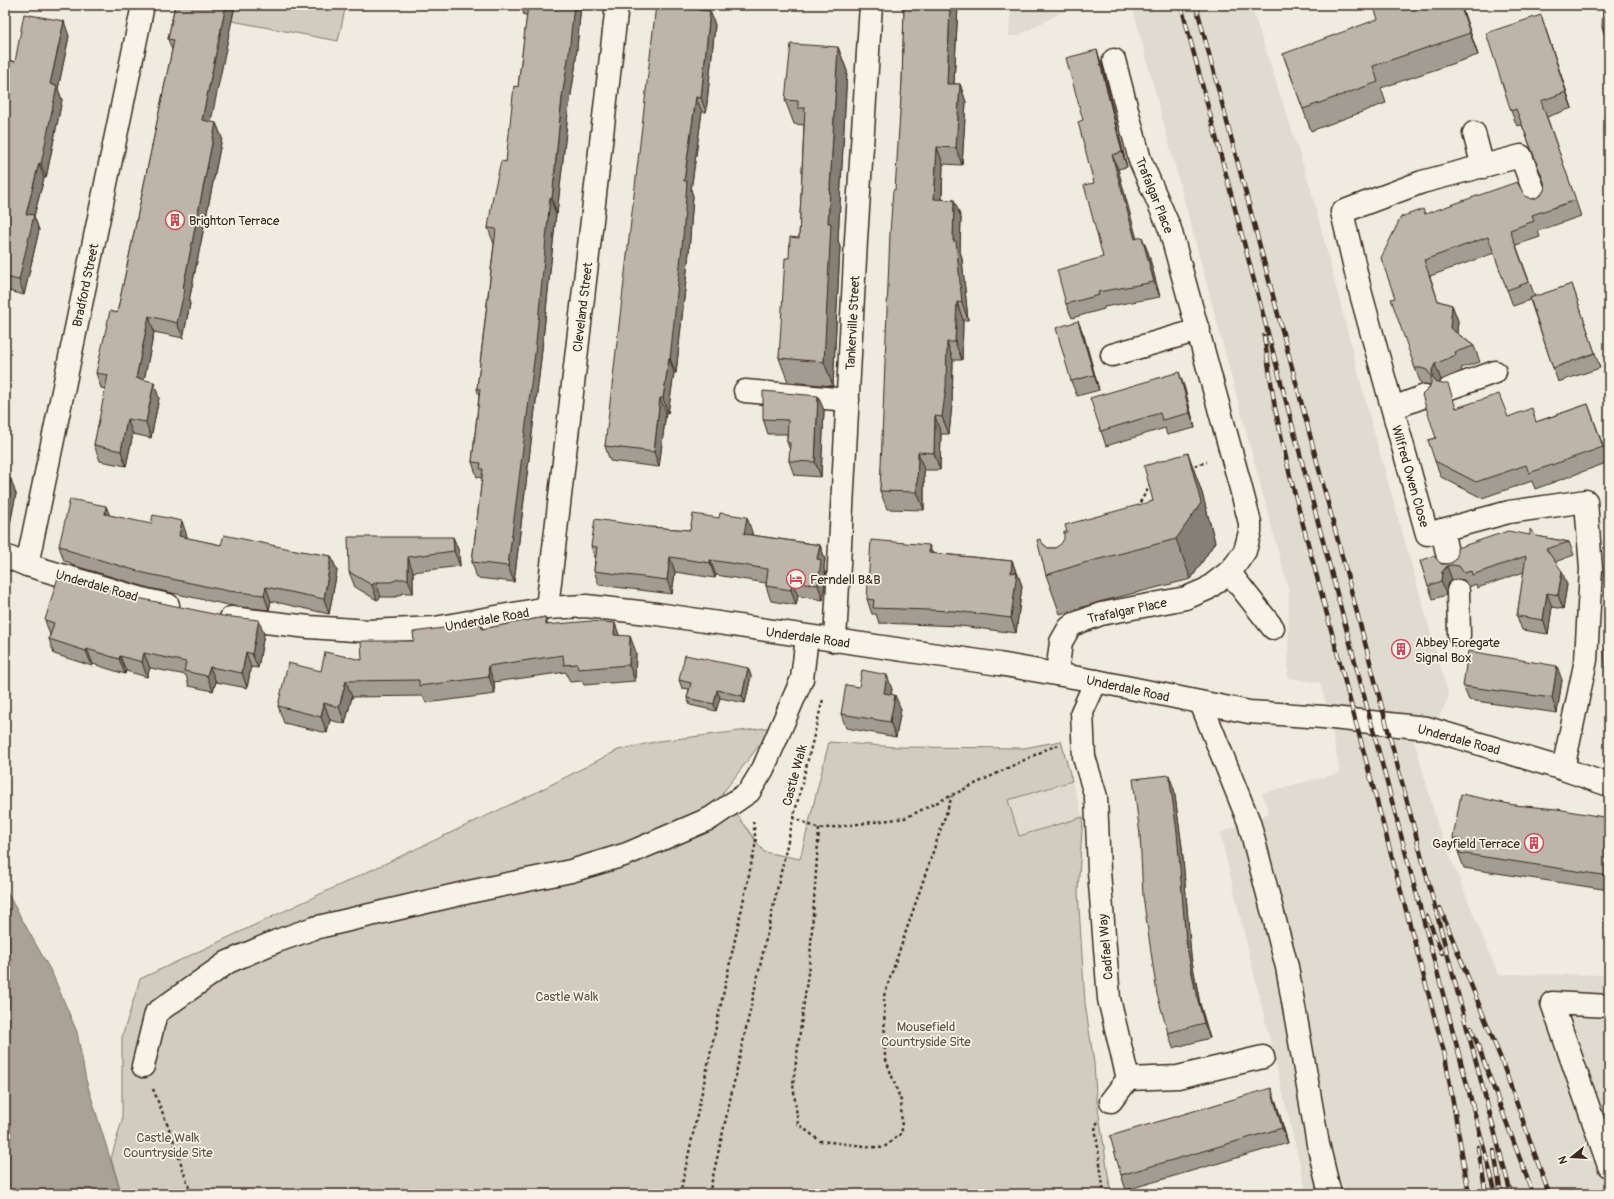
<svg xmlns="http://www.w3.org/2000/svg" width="1614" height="1199" viewBox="0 0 1614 1199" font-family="Pangolin,sans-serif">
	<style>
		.built { fill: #e0dbd0 }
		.green { fill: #d1cbc0; stroke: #867a6f }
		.water { fill: #aaa296; stroke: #7e7266 }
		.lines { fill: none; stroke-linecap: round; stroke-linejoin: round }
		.minor-casing { stroke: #3b2a1e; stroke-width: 25 }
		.path { stroke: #3b2a1e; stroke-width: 2.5; stroke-dasharray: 3 3; stroke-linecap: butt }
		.minor { stroke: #f7f3e8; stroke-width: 22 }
		.rail-casing { stroke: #3b2a1e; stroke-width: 4.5 }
		.rail { stroke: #f7f3e8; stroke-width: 3; stroke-dasharray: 9; stroke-linecap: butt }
		.wall { fill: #a39c92; stroke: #3b2a1e }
		.shaded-wall { fill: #847f77; stroke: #3b2a1e }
		.building { fill: #bdb5aa; stroke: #3b2a1e }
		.labels { text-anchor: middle; stroke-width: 3.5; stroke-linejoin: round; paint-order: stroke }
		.street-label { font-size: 13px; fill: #3b2a1e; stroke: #f7f3e8 }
		.poi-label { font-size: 13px; fill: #3b2a1e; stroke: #f7f3e8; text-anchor: start }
		.park-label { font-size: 13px; fill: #605246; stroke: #f7f3e8 }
	</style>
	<rect width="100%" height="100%" fill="#efebe0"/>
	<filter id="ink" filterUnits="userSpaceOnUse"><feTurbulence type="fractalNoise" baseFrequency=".025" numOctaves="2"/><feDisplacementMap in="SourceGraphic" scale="8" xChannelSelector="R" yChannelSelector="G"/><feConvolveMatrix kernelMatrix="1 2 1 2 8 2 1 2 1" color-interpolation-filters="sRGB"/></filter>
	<g filter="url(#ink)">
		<!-- built -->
		<g class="built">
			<path d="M1011,5H1075L1018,36H1009Z"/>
			<path d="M1132,5H1251L1310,186L1371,422L1449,697L1437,720H1409L1438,827L1498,974L1609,975V1194H1307L1220,833L1269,813L1262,793L1340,773L1329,714L1320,683L1288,678L1289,592Z"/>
			<path d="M1072,781L1083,817L1019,836L1008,799Z"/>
		</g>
		<!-- green -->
		<g class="green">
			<path d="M235,5H346L338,41L232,21Z"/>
			<path d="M773,727L722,794L764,852L800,859L829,742L898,747L1024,748L1061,741L1072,781L1008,800L1019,836L1083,817L1078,891L1085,1003L1094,1063L1096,1094L1111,1194H122L111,1159L122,1120V1037L140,979L535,793L618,750L659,741Z"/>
		</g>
		<!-- water -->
		<path class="water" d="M5,889L52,973L77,1032L86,1080L121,1194H5Z"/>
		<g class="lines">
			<!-- minor casing -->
			<g class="minor-casing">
				<g id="minor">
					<path d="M1474,133L1483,167"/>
					<path d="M1538,202L1521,156L1422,182L1342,212L1361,294L1427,534L1509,512L1586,501L1591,569L1586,660L1563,769"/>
					<path d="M1112,355L1199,330"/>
					<path d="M1450,388L1495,372"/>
					<path d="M745,391L848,400"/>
					<path d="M1393,408L1425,396"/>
					<path d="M1442,530L1450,566"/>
					<path d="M5,556L27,565L146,600L168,605"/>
					<path d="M27,565L143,5"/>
					<path d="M1229,572L1273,628"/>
					<path d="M1458,591L1459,635"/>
					<path d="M547,608L617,5"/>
					<path d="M231,618L309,627L369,631L435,628L547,608L586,606L657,614L999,664L1096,681L1249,712L1323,717L1427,728L1563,769L1609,785"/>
					<path d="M835,641L856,240L871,5"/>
					<path d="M1057,674L1061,642L1069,628L1074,624L1101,614L1186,598L1207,589L1229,572L1236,564L1245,551L1250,532V523L1239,481L1170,229L1140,160L1114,60"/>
					<path d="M1096,681L1082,712L1084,757L1096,797L1099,871L1109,999L1128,1079L1178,1077L1263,1057"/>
					<path d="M1201,703L1249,822L1287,967L1318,1144L1330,1194"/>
					<path d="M1609,1006L1552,1003L1609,1166"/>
					<path d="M143,1066L156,1013L228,962L277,941L314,928L469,892L571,871L627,854L711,818L749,792L763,769L802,679L807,637"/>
					<path d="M1111,1101L1128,1079"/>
				</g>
			</g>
			<!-- path -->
			<g class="path">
				<path d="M1189,467L1207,462"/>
				<path d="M1140,508L1139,504L1151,484"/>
				<path d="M793,817L819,829L905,818L1047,749L1059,745"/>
				<path d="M819,829L810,958L793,1084L798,1124L820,1141L883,1148L902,1133L901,1101L885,1057L884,996L952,796"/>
				<path d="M153,1089L172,1136L191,1194"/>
				<path d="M1098,1122L1095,1126L1104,1194"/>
				<path d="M680,1194L756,842L753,821"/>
				<path d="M709,1194L790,832L823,699"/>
			</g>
			<!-- minor -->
			<use href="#minor" class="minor"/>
			<!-- rail casing -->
			<g class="rail-casing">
				<g id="rail">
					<path d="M1181,5L1496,1194"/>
					<path d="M1196,5L1511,1194"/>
					<path d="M1264,336L1275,408L1290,476L1445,1056L1469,1194"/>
					<path d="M1440,908L1501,1059L1549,1194"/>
					<path d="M1427,916L1442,953"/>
					<path d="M1471,1027L1533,1194"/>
					<path d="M1478,1147L1486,1194"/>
					<path d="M1494,1151L1501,1194"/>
				</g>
			</g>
			<!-- rail -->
			<use href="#rail" class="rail"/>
		</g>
		<!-- wall -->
		<g class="wall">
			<path d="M175,5H235L210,122L216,123L222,138L189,301L190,304L183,338L154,332L144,380L159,398L151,438L133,434L126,466L100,461L94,445L106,389L101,388L96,373L117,313L130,252L172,50L168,39Z"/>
			<path d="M521,5H581L575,69L568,113L557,214H556L540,368L514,582L477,578L472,562L482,478L477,477L472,462L479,396L477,389L494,244L488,228L506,162L518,87L527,15H524Z"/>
			<path d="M702,5L704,10L710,11L715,25L706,112H702L691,190L693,196L689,252L676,373H674L668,413L666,412L659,467L610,461L605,446Z"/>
			<path d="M902,5H958L954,84H960L966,102L962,165L943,164L942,200H954L961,218L960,251L962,259L968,320H963L962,360H953L952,405L949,434H941L940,470H924V510L887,509L880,491L902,82L904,13L902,8Z"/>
			<path d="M1461,5L1478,55L1381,88L1386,103L1311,131L1283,54Z"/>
			<path d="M1609,5V42H1607L1602,27Z"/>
			<path d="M1541,15L1572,108L1547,117L1581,216L1538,231L1540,237L1516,245L1535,297L1572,284L1600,368L1558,382L1530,300L1513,306L1494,253L1430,276L1438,301L1452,305L1458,321L1457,333L1474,346L1480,362L1461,368L1462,371L1441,380L1439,383L1457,408L1536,422L1588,404L1609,462L1535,489L1532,481L1482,498L1441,477L1435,461L1436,438L1429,388L1430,385L1427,384H1421L1415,368L1395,298L1425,214L1525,196L1531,199L1536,198L1542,194L1545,188L1544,183L1522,125L1517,126L1511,111Z"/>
			<path d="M69,36L58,89L62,100L46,178H44L34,216L39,230L24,295L5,290V59L15,62Z"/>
			<path d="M838,47L847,71L838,240L840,247L833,386L788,382L779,358L789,258L799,238L804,125L794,124L785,100Z"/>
			<path d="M1102,65L1127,167L1118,169L1136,239L1148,252L1160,297L1104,307V309L1072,318L1066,304L1103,257L1094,183L1083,120Z"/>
			<path d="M1078,321L1084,336L1099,390L1077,396L1071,381Z"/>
			<path d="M1184,386L1195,428L1167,435L1165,428L1106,446L1101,431Z"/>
			<path d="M824,410L821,477L794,475L789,461L790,450L787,442V434H768L763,419Z"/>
			<path d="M1188,453L1202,493L1215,542L1191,579L1099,602L1060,614L1046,575L1043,544L1048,548H1055L1153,501Z"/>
			<path d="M5,478L16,494L9,529L5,528Z"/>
			<path d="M106,506L109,515L187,536V538L221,545L295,550L331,556L337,571L329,614L271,601L269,610L233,606L149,588L72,565L71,563L64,561L59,546Z"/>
			<path d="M649,527L690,530L752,532V535L820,545L825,559L824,569L826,575L823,600L798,596L796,605L771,601L766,586V583L716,575L715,578L675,572L672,594L599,585L594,571L595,558L591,546Z"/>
			<path d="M1536,536L1569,542L1574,555L1555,562L1567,585L1563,609L1552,607L1548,634L1522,630L1517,616L1524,572L1477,588L1476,584L1469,587L1464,580L1457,579L1452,580L1447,585L1446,595L1433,599L1420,561L1448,564Z"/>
			<path d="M453,537L459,552L460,566L413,572V593H403L396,597H381L377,600L355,587L349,572Z"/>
			<path d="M929,545L932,553L1012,561L1016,572H1017L1022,586L1016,633L960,626L879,623L876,614H872L867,599Z"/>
			<path d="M545,617L548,625L619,635L636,652L635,681L584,685L582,681L570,682L566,672L494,682L495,694L426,703L423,696L352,697L345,724L330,720L327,733L284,723L278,706L321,671L362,660L414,641L481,623L483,629Z"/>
			<path d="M45,620L264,634L258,668L251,667L247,688L216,682L213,691L189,686L186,675L150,668L147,677L126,671L125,674L93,664L92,666L54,654L49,639L50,635Z"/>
			<path d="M748,668L751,676L745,703L720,698L716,711L690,705L687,698L689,689L682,688L679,680Z"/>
			<path d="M1562,680L1557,713L1469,700L1463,686Z"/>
			<path d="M859,687L892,689L891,694L901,709L896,737L846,728L841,714Z"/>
			<path d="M1174,789L1182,847L1191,956L1200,1004L1210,1038L1173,1048L1168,1033L1140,835Z"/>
			<path d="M1514,805L1609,818V890L1464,868L1453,838Z"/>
			<path d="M1276,1102L1288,1143L1126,1190L1121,1175Z"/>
		</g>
		<!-- shaded-wall -->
		<g class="shaded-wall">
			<path d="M226,5H235L208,136L202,120Z"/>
			<path d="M574,5H581L575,69L568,113L557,214L552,199L562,97Z"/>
			<path d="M700,5H702L706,14L699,10Z"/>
			<path d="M950,5H958L953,102L947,84Z"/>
			<path d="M1460,5H1461L1478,55L1470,33Z"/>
			<path d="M710,11L715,25L706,112L701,98Z"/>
			<path d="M1541,15L1546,31L1572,108L1566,92Z"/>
			<path d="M64,21L69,36L58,89L62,100L46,178L41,164L50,84Z"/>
			<path d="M838,47L847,71L838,240L840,247L833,386L824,362L828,223Z"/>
			<path d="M1097,50L1102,65L1127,167L1122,152Z"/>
			<path d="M960,84L966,102L962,165L956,148Z"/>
			<path d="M696,97L702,112L691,190L693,196L689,252L676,373L670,359L684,181Z"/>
			<path d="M216,123L222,138L189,301L190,304L183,338L177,323L183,288Z"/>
			<path d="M937,147L943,164L941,217L934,199Z"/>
			<path d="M1112,155L1118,169L1141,254L1135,239Z"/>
			<path d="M39,163L44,178L34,216L39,230L24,295L19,280L26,214Z"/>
			<path d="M550,198L556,214L540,368L514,582L508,566Z"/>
			<path d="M954,200L961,218L960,251L962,259L968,320L962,303L953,241Z"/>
			<path d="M1142,237L1148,252L1160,297L1154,282Z"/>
			<path d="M957,302L963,320L962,360L955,342Z"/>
			<path d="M1452,305L1458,321L1456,344L1450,328Z"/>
			<path d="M149,316L154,332L141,394L136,378Z"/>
			<path d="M1078,321L1084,336L1099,390L1094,375Z"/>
			<path d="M947,342L953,360L952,405L949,434L942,417Z"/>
			<path d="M669,358L674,373L668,413L663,398Z"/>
			<path d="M1435,364L1441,380L1438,385L1432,376V370Z"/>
			<path d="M1179,372L1184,386L1195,428L1190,413Z"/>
			<path d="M154,382L159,398L151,438L146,422Z"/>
			<path d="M818,396L824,410L821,477L815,462Z"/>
			<path d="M660,398L666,412L659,467L654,452Z"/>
			<path d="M935,416L941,434L940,470L934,453Z"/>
			<path d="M127,419L133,434L126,466L121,451Z"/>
			<path d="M918,452L924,470V510L917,492Z"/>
			<path d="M1188,453L1202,493L1215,542L1191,579L1176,539Z"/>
			<path d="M11,479L16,494L9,529L5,519V505Z"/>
			<path d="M106,506L112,521L105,514Z"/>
			<path d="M747,517L752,532L750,549L744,534Z"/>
			<path d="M182,521L187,536L184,551L179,536Z"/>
			<path d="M453,537L459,552L460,566L454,551Z"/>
			<path d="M820,545L825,559L824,569L826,575L823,600L818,585L817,559Z"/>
			<path d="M929,545L935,560L929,553Z"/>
			<path d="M331,556L337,571L329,614L324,599Z"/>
			<path d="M408,557L413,572V593L408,579Z"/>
			<path d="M670,557L675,572L672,594L667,580Z"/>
			<path d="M710,560L716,575L715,578L710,563Z"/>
			<path d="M1012,561L1017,574V572L1022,586L1016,633L1011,618V573Z"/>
			<path d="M1447,566L1452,580L1447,585L1446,595L1441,581L1442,572Z"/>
			<path d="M1562,571L1567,585L1563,609L1558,595Z"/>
			<path d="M792,581L798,596L796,605L791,590Z"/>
			<path d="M376,582L381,597L377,600L372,585Z"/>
			<path d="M266,587L271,601L269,610L264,595Z"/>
			<path d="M1547,593L1552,607L1548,634L1543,620Z"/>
			<path d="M259,620L264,634L258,668L252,654Z"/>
			<path d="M615,623L621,640L614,635Z"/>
			<path d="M630,636L636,652L635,681L629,665Z"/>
			<path d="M87,649L93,664L92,666L86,651Z"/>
			<path d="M246,652L251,667L247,688L242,673Z"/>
			<path d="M144,653L150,668L147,677L142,662Z"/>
			<path d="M120,656L126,671L125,674L119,659Z"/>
			<path d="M488,666L494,682L495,694L489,677Z"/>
			<path d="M1557,666L1562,680L1557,713L1552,698Z"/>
			<path d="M210,667L216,682L213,691L207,676Z"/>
			<path d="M748,668L751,676L745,703L742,696Z"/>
			<path d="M887,675L892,689L889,707L884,693Z"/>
			<path d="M346,681L352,697L345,724L339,707Z"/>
			<path d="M717,690L720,698L716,711L714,704Z"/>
			<path d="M895,695L901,709L896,737L890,722Z"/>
			<path d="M324,703L330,720L327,733L321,717Z"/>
			<path d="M1169,775L1174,789L1182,847L1191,956L1200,1004L1210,1038L1204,1023L1195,989L1186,942Z"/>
			<path d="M1271,1088L1276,1102L1288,1143L1282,1128Z"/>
		</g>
		<!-- building -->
		<g class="building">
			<path d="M175,5H226L202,120L216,123L183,288L185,289L177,323L149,316L136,378L154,382L146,422L127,419L121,451L94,445L108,375L96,373L110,311L117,313L130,252L174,40L168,39Z"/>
			<path d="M528,5H574L569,53L562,97L552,199L550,198L535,353L508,566L472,562L483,469H480L481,463L472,462L480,389H477L496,229L488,228L493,196L501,161L506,162L514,86L518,87Z"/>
			<path d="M656,5H700L699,10L710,11L701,98L696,97L684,181H687L683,237L670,359L669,358L663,398H660L654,452L605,446Z"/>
			<path d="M902,5H950L947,84H960L956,148L937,147L934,199L954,200L953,241H956L962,303L957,302L955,342H947L946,387L942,417L935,416L934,453L918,452L917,492L880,491L890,233L893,190H895L902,82L904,8H902Z"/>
			<path d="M1373,5H1460L1470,33L1373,66L1378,82L1303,109L1283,54L1378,19Z"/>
			<path d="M1603,5H1609V28L1602,27Z"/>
			<path d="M24,14L64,21L50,84L57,86L41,164L39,163L26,214L34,215L19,280L5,277V134L7,126L5,125V59L15,62Z"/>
			<path d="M1541,15L1566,92L1541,101L1576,200L1532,215L1534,221L1510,230L1529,282L1507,290L1488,237L1424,260L1438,301L1452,305L1450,328L1474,346L1455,352L1456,355L1435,364L1432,370V376L1436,382L1442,384H1448L1456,408L1499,394L1508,417L1532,408L1536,422L1588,404L1603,447L1529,473L1526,465L1476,482L1435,461L1428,440L1436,438L1422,395L1429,388L1431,383V376L1427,370L1421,368H1415L1391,299L1395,298L1381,258L1401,217L1423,209L1425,214L1517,182L1525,196L1531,199L1536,198L1542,194L1545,188L1544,182L1516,109L1511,111L1486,33Z"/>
			<path d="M791,44L838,47L828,223H831L824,362L779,358L785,258H789L790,237L799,238L805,108H798V101L785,100Z"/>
			<path d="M1097,50L1122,152L1112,155L1135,239L1142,237L1154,282L1098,292L1099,295L1066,304L1057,270L1103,257L1084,185L1094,183L1078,122L1083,120L1066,58Z"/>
			<path d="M1572,284L1595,353L1553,368L1530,298Z"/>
			<path d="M1078,321L1094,375L1071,381L1056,328Z"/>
			<path d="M1179,372L1190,413L1162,420L1160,413L1101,431L1090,398Z"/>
			<path d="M763,391L818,396L815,462L789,461L790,443L787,442L788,420L763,419Z"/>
			<path d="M1188,453L1201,503L1176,539L1084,563L1046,575L1037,540L1040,539L1043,544L1048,548H1055L1061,544L1064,539V532H1067L1065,525L1153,501L1144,466Z"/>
			<path d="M5,478L11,479L5,505Z"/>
			<path d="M70,499L106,506L105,514L151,524L153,515L182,521L179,536L221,545L224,535L295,550L331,556L324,599L266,587L264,595L228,591L144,573L67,550V548L59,546Z"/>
			<path d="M720,513L747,517L744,534L820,545L817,559L821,560L818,585L792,581L791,590L766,586L768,569L710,560V563L670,557L667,580L594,571L597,547L591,546L595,519L649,527L690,530L693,514L719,518Z"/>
			<path d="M1530,529L1536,536L1569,542L1546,549L1562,571L1558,595L1547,593L1543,620L1517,616L1526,556L1472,575L1471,571L1464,573L1459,566L1452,565L1447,566L1442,572L1441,581L1428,586L1420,561L1434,556L1441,564H1448L1453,562L1457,556V548L1508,531L1530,535Z"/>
			<path d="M348,537H453L454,551L408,557V579H398L391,582H376L372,585L349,572Z"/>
			<path d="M871,540L929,545V553L1012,561L1011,573L1017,572L1011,618L955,611L873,608L874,600L867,599Z"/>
			<path d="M59,574L138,598L223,616L259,620L252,654L246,652L242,673L210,667L207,676L184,671L186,662L144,653L142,662L120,656L119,659L87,649L86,651L49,639L54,623L45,620Z"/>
			<path d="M545,617L546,625L591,621L615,623L614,635L630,636L629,665L578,669L577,664L564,665L563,655L488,666L489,677L419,686V680L346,681L339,707L324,703L321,717L278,706L288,663L321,671L325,652L362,660L361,641H414L413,632L481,623L482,629Z"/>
			<path d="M1604,650H1609V712Z"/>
			<path d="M1468,651L1557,666L1552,698L1463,686Z"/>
			<path d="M685,655L748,668L742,696L717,690L714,704L687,698L691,683L679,680Z"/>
			<path d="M862,670L887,675L884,693L895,695L890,722L841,714L846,685L859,687Z"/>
			<path d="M1169,775L1177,832L1186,942L1195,989L1204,1023L1168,1033L1157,994L1143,896L1140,835L1133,779Z"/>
			<path d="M1461,794L1514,805L1557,809L1609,818V876L1459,853L1462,840L1453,838Z"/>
			<path d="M1271,1088L1282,1128L1121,1175L1110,1136Z"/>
		</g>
	</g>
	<!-- icons -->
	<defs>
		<g id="building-ring" transform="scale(1)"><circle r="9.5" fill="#f7f3e8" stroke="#d1495b" stroke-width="1.5"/><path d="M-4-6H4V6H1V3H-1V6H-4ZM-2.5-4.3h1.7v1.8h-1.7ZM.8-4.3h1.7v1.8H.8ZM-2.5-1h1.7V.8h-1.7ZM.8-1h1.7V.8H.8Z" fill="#d1495b"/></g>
		<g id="hotel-ring" transform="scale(1)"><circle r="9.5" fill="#f7f3e8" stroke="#d1495b" stroke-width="1.5"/><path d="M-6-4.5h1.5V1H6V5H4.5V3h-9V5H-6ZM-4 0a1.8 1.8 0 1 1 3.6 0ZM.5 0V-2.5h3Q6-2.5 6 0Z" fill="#d1495b"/></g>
	</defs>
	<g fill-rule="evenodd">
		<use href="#building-ring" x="175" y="220"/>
		<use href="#hotel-ring" x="796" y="579"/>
		<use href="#building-ring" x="1401" y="649"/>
		<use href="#building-ring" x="1534" y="843"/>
	</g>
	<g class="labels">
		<!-- street labels -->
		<g class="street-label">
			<text transform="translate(1155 195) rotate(68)" y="5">Trafalgar Place</text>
			<text transform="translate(85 285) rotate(-78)" y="5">Bradford Street</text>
			<text transform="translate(582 307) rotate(-83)" y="5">Cleveland Street</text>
			<text transform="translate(852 323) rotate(-87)" y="5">Tankerville Street</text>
			<text transform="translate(1411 476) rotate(74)" y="5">Wilfred Owen Close</text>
			<text transform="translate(97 585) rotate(16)" y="5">Underdale Road</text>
			<text transform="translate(1127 610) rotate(-12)" y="5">Trafalgar Place</text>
			<text transform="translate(487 619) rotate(-10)" y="5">Underdale Road</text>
			<text transform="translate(808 637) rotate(8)" y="5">Underdale Road</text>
			<text transform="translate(1128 688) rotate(12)" y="5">Underdale Road</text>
			<text transform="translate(1459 739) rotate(15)" y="5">Underdale Road</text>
			<text transform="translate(794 775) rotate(-75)" y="5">Castle Walk</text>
			<text transform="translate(1105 947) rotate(-95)" y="5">Cadfael Way</text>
		</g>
		<!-- poi labels -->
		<g class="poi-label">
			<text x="189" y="225">Brighton Terrace</text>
			<text x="810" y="584">Ferndell B&amp;B</text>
			<text x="1415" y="647">Abbey Foregate<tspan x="1415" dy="15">Signal Box</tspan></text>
			<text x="1520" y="848" text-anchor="end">Gayfield Terrace</text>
		</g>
		<!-- park labels -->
		<g class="park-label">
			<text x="567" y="1001">Castle Walk</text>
			<text x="926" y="1031">Mousefield<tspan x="926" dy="15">Countryside Site</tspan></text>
			<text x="168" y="1142">Castle Walk<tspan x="168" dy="15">Countryside Site</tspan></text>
		</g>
	</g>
	<!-- margin -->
	<rect width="1614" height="1199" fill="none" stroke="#f7f3e8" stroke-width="20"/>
	<rect x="10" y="10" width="1594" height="1179" fill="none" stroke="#3b2a1e" stroke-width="1.5" filter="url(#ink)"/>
	<!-- north arrow -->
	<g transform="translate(1572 1157) rotate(252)" stroke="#f7f3e8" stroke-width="3" paint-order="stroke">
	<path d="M0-3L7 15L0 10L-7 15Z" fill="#3b2a1e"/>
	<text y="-6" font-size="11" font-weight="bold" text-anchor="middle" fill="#3b2a1e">N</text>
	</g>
</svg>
